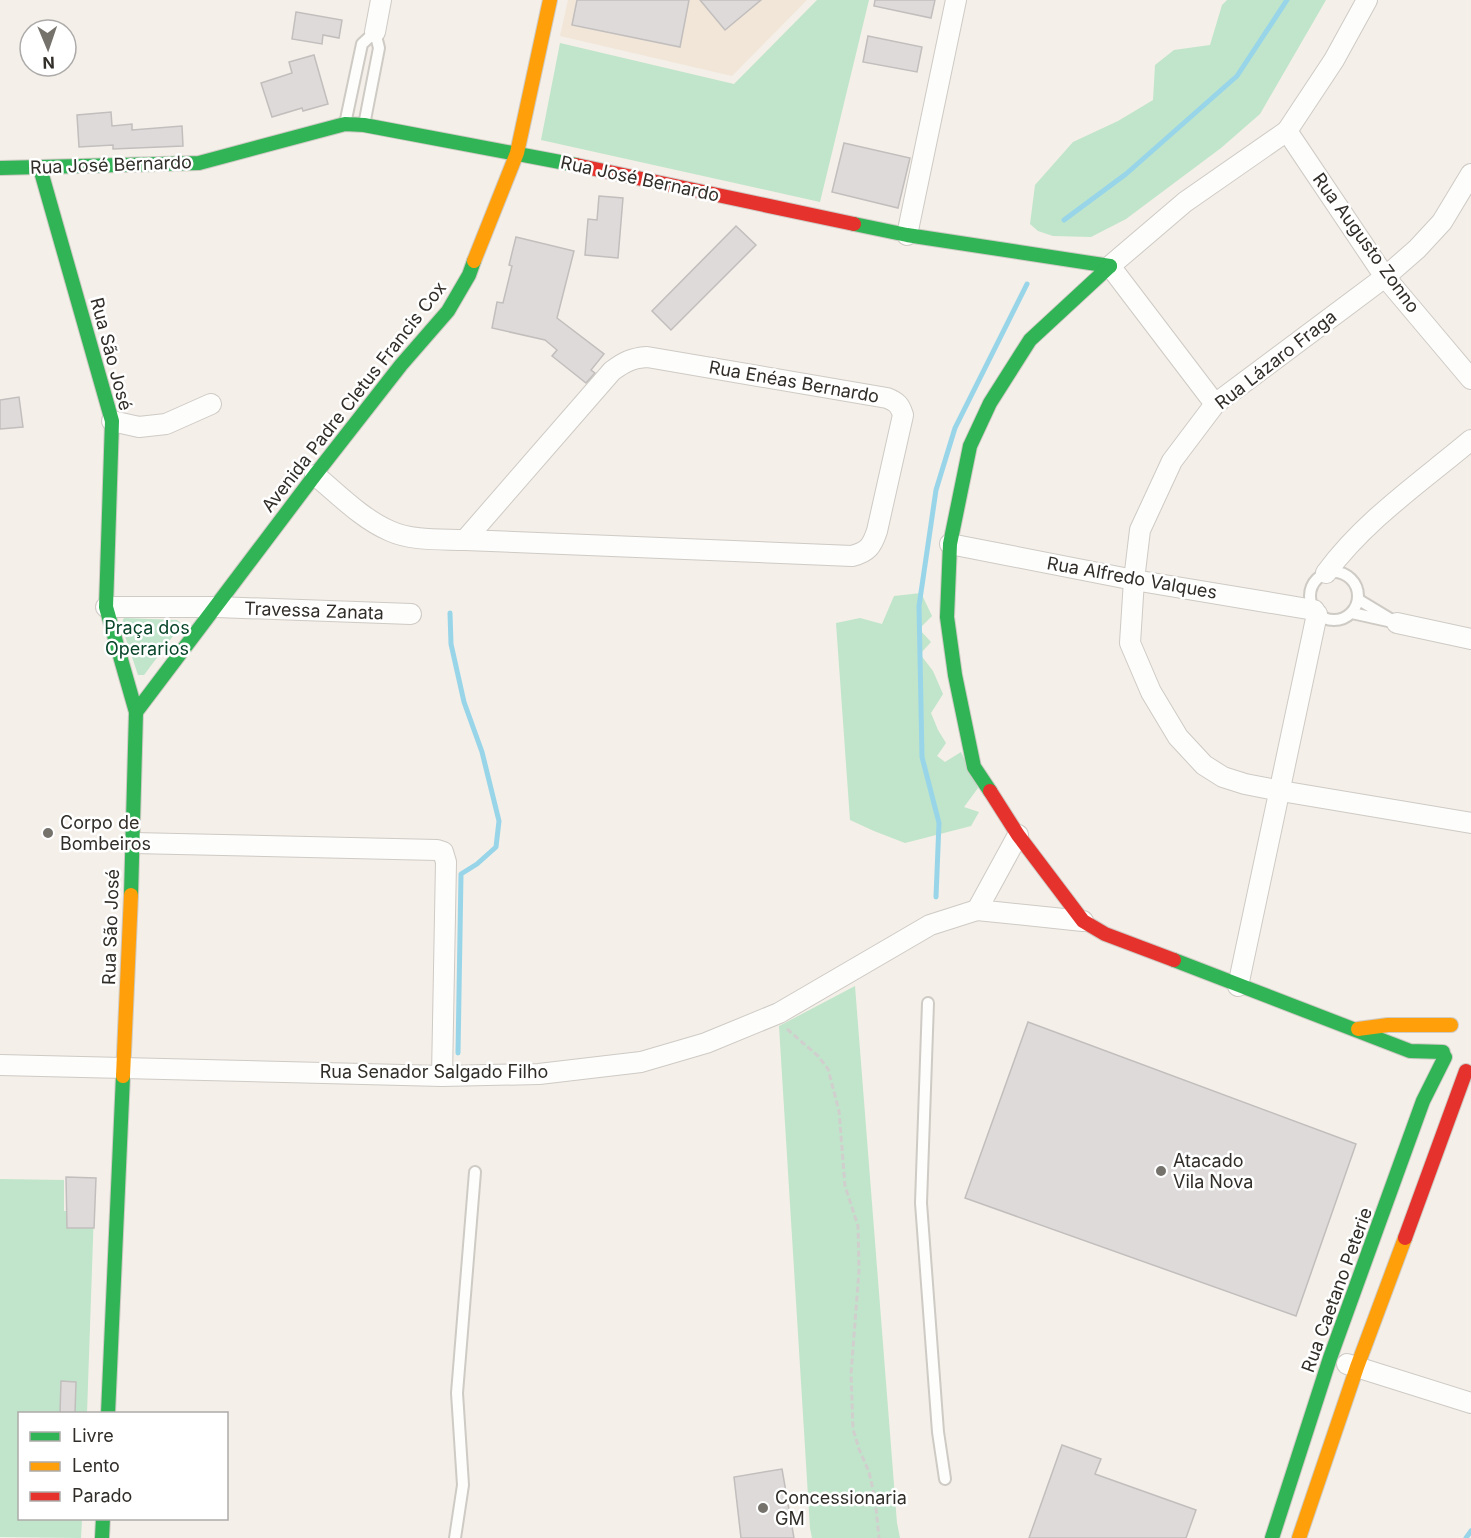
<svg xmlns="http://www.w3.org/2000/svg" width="1471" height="1538" viewBox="0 0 1471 1538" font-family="Inter,sans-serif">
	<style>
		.built { fill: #f1e6d8 }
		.green { fill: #c0e5cb }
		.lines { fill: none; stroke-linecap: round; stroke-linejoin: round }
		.stream { stroke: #98d5e9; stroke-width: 5 }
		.building { fill: #dddad9; stroke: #c1bebd; stroke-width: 1.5 }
		.lane-casing { stroke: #cecac4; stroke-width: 14 }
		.street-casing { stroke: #cecac4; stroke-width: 22 }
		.fast-casing { stroke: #cecac4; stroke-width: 16 }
		.slow-casing { stroke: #cecac4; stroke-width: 16 }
		.jam-casing { stroke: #cecac4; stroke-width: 16 }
		.path { stroke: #d1cfce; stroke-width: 3; stroke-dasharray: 6 3; stroke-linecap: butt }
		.lane { stroke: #fdfdfc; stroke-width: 10 }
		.street { stroke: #fdfdfc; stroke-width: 20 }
		.fast { stroke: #30b455; stroke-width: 14 }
		.slow { stroke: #ff9f0a; stroke-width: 14 }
		.jam { stroke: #e5322d; stroke-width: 14 }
		.poi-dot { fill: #75716b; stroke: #fff; stroke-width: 2 }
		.labels { text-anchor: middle; stroke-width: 5; stroke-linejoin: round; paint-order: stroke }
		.street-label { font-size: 18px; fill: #312d28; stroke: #fff }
		.park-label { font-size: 18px; fill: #084529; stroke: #fff }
		.poi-label { font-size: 18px; fill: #312d28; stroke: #fff; text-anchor: start }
	</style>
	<rect width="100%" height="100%" fill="#f4efe8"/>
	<!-- built -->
	<path class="built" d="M568,0H807L732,76L560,36Z"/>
	<!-- green -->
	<g class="green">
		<path d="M817,0H869L820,202L541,140L560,43L734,84Z"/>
		<path d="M1227,0H1326L1260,114L1221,148L1126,219L1091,237L1053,236L1038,231L1030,224L1035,185L1073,142L1118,121L1153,100L1155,65L1174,50L1210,45L1222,5Z"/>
		<path d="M921,593L932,616L919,629L931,642L920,654L933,671L943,694L931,713L938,730L946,743L937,756L945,762L961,752L978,788L964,807L979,812L971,826L905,843L874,831L850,820L836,623L860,618L882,624L894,596Z"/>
		<path d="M124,618L177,620L182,624L144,675H138L121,624Z"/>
		<path d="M855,986L897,1523L900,1538H812L810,1528L779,1026Z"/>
		<path d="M0,1179L64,1180V1211H94L87,1413L20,1414V1518L82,1519L81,1538L0,1537Z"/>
	</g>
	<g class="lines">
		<!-- stream -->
		<g class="stream">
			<path d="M1064,220L1126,174L1237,76L1287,0"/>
			<path d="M450,613L451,644L464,702L482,752L499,821L496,847L477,864L461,874L458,1053"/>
			<path d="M936,897L939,823L922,757L919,606L936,490L955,428L1027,284"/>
			<path d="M1466,1538L1471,1531"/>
		</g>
	</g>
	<!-- building -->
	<g class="building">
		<path d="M577,0H689L680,47L572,25Z"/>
		<path d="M700,0H761L725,30Z"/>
		<path d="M875,0H935L931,18L874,6Z"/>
		<path d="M296,12L342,20L339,38L323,35L322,44L292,39Z"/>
		<path d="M868,36L922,47L917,72L863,62Z"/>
		<path d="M314,55L328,104L303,111L302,108L272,117L261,83L292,73L289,62Z"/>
		<path d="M111,112L112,126L132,124V130L182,126L183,146L113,149V145L79,147L77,115Z"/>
		<path d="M844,143L910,158L898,208L832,192Z"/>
		<path d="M599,196L623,198L618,258L585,255L588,219L597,220Z"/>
		<path d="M736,226L756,245L671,330L652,311Z"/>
		<path d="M516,237L574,251L557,318L604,354L591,370L595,373L586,383L552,356L557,350L545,340L492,328L497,302L503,303L512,266L509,265Z"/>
		<path d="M19,397L23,427L0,429V400Z"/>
		<path d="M1028,1022L1356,1144L1296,1316L965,1198Z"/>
		<path d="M66,1177L96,1178L94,1228H67Z"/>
		<path d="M61,1381L76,1382L75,1413H60Z"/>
		<path d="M1062,1445L1101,1459L1095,1474L1196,1510L1186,1538H1029Z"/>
		<path d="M782,1469L794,1538H741L734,1477Z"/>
	</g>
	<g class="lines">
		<!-- lane casing -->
		<g class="lane-casing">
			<g id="lane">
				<path d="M345,124L362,44L375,32L379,48L364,125"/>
				<circle cx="1334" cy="596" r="24"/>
				<path d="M1352,613L1397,623L1359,600"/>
				<path d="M928,1003L921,1203L938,1432L945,1479"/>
				<path d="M455,1538L463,1485L457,1393L475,1172"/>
			</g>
		</g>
		<!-- street casing -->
		<g class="street-casing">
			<g id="street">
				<path d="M375,32L381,0"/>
				<path d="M1287,131L1385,277L1471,379"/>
				<path d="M1471,174L1442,222L1417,249L1385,277L1215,404L1172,461L1140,530L1134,580L1130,643L1151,692L1178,737L1204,765L1223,777L1245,784L1281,791L1471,823"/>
				<path d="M907,235L956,0"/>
				<path d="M1215,404L1110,266L1185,202L1287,131L1334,60L1367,0"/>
				<path d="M112,421L139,427L166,424L211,404"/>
				<path d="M315,475C338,494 362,519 390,531C412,541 441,539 465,540L852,556C868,552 872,546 877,531L903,415C900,405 897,402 887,398L647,357C632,358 624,362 612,371L465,540"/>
				<path d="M950,544L1134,580L1314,610"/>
				<path d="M1326,573C1365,520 1421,482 1471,440"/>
				<path d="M106,607H216L411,614"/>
				<path d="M1397,623L1471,639"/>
				<path d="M1018,835L977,910L1083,921"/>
				<path d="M133,843L437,850L443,852L446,862L442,1076"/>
				<path d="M1238,986L1317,614"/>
				<path d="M0,1065L442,1076L539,1074L641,1062L706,1043L779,1013L930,925L977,910"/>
				<path d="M1347,1364L1471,1403"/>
			</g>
		</g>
		<!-- fast casing -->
		<g class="fast-casing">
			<g id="fast">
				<path d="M0,168L199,163L345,124L364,125L576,165"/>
				<path d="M40,168L112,421L106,607L136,712L131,895"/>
				<path d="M854,224L907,235L1110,266"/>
				<path d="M136,712L315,475L401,365L448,311L469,275L474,261"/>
				<path d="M990,791L974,767L955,675L947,617L950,544L970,446L990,403L1030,340L1110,266"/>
				<path d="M1174,960L1410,1051L1443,1052"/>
				<path d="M108,1414L123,1076"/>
				<path d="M102,1538L103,1518"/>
				<path d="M1272,1538L1330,1358L1423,1101L1445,1057"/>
			</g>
		</g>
		<!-- slow casing -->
		<g class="slow-casing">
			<g id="slow">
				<path d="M474,261L517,153L550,0"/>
				<path d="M1358,1029L1388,1025H1451"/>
				<path d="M123,1076L131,895"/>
				<path d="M1299,1538L1357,1367L1405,1238"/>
			</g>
		</g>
		<!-- jam casing -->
		<g class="jam-casing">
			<g id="jam">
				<path d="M576,165L854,224"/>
				<path d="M990,791L1018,835L1083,921L1105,934L1174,960"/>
				<path d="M1405,1238L1466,1071"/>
			</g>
		</g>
		<!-- path -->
		<path class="path" d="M787,1029L818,1056L828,1069L839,1111L845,1186L858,1226L859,1271L851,1374L853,1429L859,1449L869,1472L875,1498L879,1538"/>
		<!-- lane -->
		<use href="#lane" class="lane"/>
		<!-- street -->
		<use href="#street" class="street"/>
		<!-- fast -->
		<use href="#fast" class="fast"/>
		<!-- slow -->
		<use href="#slow" class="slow"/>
		<!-- jam -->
		<use href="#jam" class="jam"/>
	</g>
	<!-- markers -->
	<g class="poi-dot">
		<circle cx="48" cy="833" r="6"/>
		<circle cx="1161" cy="1171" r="6"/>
		<circle cx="763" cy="1508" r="6"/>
	</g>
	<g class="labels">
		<!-- street labels -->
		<g class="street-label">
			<text transform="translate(111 165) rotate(-2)" y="6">Rua José Bernardo</text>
			<text transform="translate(640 179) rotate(12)" y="6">Rua José Bernardo</text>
			<text transform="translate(1366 243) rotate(54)" y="6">Rua Augusto Zonno</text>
			<text transform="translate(111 354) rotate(75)" y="6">Rua São José</text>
			<text transform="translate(1276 360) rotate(-38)" y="6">Rua Lázaro Fraga</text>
			<text transform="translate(794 382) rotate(10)" y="6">Rua Enéas Bernardo</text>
			<text transform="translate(354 397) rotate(-52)" y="6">Avenida Padre Cletus Francis Cox</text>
			<text transform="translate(1132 578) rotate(10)" y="6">Rua Alfredo Valques</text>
			<text transform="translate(314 611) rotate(2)" y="6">Travessa Zanata</text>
			<text transform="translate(111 927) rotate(-88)" y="6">Rua São José</text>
			<text x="434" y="1078">Rua Senador Salgado Filho</text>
			<text transform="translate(1337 1290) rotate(-70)" y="6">Rua Caetano Peterie</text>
		</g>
		<!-- park labels -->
		<g class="park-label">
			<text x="147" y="634">Praça dos<tspan x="147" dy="21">Operarios</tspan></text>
		</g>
		<!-- poi labels -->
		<g class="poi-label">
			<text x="60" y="829">Corpo de<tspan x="60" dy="21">Bombeiros</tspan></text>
			<text x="1173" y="1167">Atacado<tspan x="1173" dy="21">Vila Nova</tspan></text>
			<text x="775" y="1504">Concessionaria<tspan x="775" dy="21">GM</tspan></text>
		</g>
	</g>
	<!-- legend -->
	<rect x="18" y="1412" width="210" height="108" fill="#ffffff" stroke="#adaba9" stroke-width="1.5"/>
	<rect x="30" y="1432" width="30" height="9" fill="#30b455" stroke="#adaba9" stroke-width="1.5"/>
	<text x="72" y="1442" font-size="18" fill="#312d28">Livre</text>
	<rect x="30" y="1462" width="30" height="9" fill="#ff9f0a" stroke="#adaba9" stroke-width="1.5"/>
	<text x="72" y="1472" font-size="18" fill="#312d28">Lento</text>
	<rect x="30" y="1492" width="30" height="9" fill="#e5322d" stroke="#adaba9" stroke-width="1.5"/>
	<text x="72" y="1502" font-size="18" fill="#312d28">Parado</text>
	<!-- north arrow -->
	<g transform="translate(48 48) rotate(178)"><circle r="28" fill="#ffffff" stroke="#adaba9" stroke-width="1.5"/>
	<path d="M0-4.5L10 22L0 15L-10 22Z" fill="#75716b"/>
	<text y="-9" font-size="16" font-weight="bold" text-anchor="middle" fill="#312d28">N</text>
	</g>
</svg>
